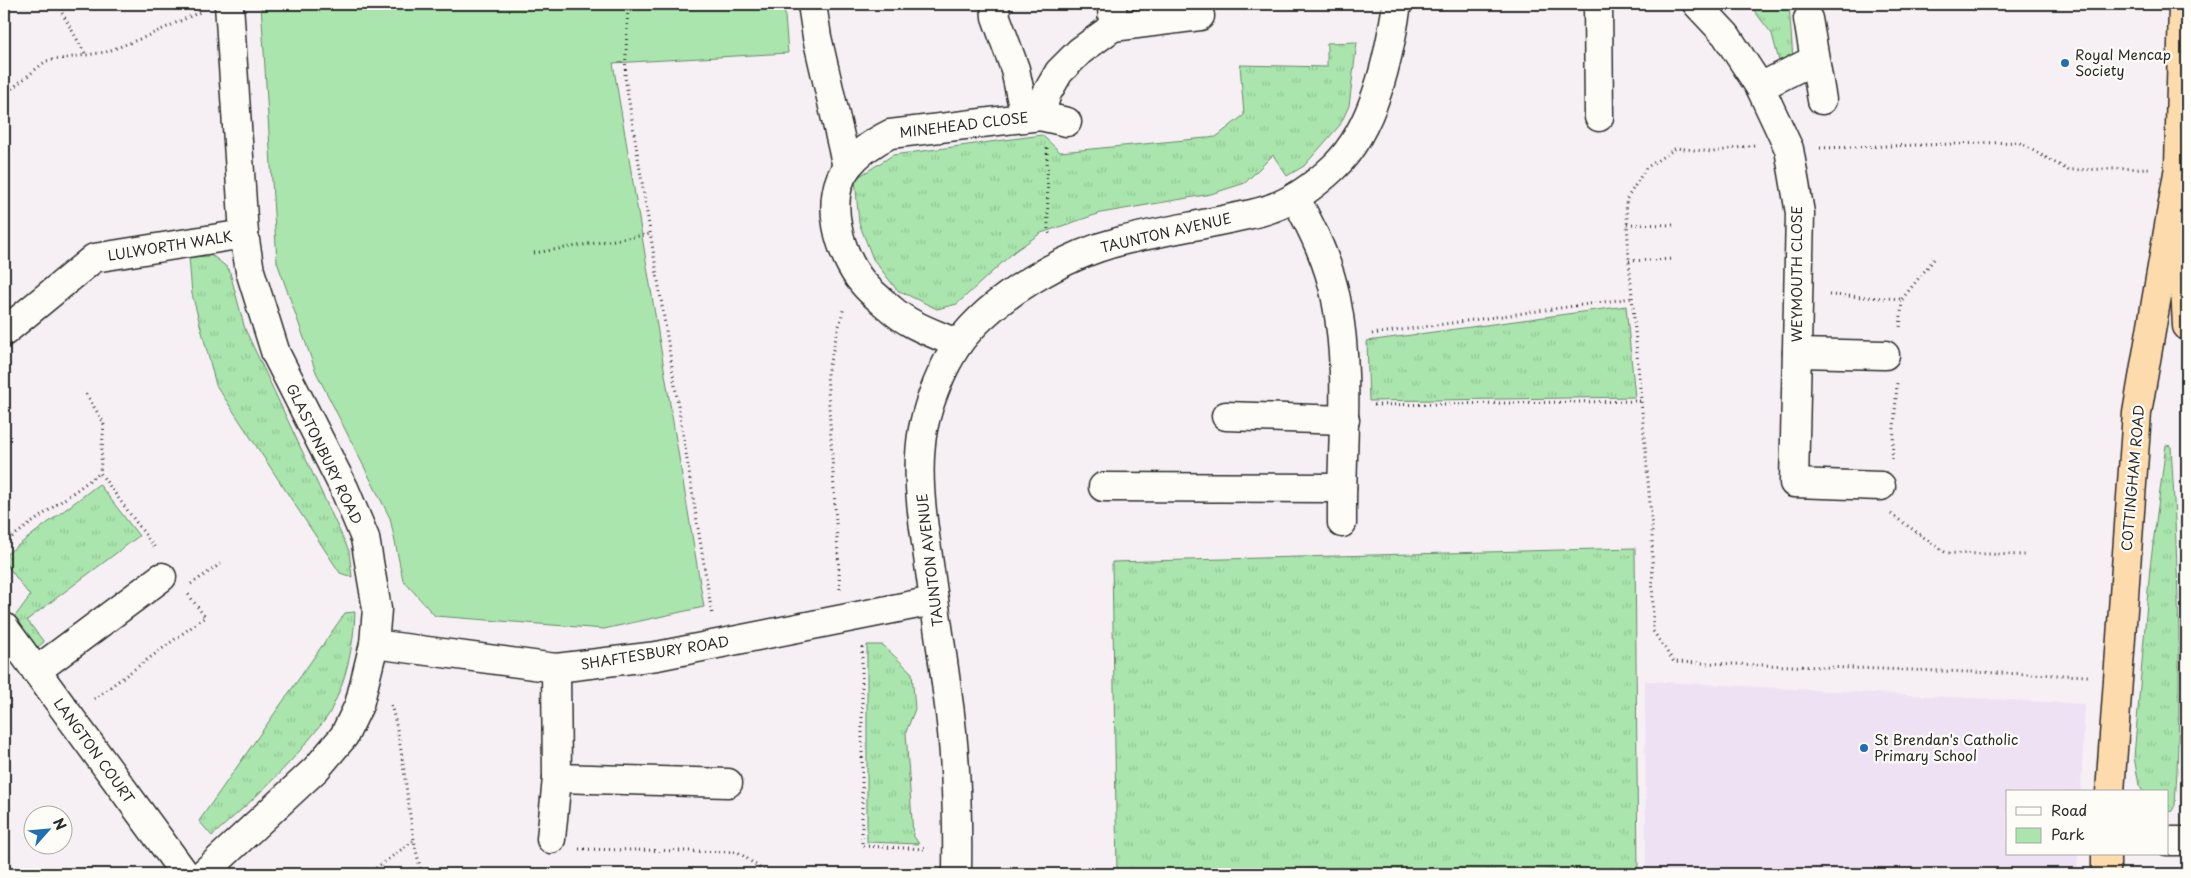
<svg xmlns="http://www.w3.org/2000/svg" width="2191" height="878" viewBox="0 0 2191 878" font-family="'Playpen Sans',sans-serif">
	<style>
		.built { fill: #eee1f3 }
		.grass { fill: url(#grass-tufts); stroke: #6a886c }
		.green { fill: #a9e5ac; stroke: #6a886c }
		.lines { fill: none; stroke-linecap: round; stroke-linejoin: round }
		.minor-casing { stroke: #2b2b2b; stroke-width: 31 }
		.highway-casing { stroke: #2b2b2b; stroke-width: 31 }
		.path { stroke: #2b2b2b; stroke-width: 3; stroke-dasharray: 1 4; stroke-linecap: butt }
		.minor { stroke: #fdfcf7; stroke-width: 28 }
		.highway { stroke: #fedbac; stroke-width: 28 }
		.poi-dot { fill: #1f6fb2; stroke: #fdfcf7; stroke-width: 2 }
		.labels { text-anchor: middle; stroke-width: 4.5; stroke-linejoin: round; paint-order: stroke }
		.poi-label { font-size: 14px; fill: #2b2b2b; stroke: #fdfcf7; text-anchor: start }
		.street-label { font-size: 14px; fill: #2b2b2b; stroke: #fdfcf7 }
	</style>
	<defs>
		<pattern id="grass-tufts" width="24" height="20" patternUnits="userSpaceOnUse" patternTransform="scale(1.25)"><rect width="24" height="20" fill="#a9e5ac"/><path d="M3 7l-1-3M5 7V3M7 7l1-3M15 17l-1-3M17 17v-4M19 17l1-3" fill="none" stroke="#92c594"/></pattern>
	</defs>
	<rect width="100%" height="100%" fill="#f6f0f5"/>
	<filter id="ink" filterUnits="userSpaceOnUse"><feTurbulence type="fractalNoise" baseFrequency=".02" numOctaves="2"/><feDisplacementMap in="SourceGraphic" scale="10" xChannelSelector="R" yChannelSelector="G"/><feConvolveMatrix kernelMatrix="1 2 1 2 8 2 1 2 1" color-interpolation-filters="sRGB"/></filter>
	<g filter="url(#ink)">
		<!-- built -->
		<path class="built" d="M1645,681L2085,704L2081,792H2007V854H2078L2077,874H1646Z"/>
		<!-- grass -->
		<g class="grass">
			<path d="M1749,4H1789L1793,59L1779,61L1772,34Z"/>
			<path d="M1357,42L1349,106L1340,125L1304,166L1287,176L1273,155L1245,183L1211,194L1101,213L1041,233L1015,251L957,304L937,309L897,290L873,259L859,223L855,179L893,155L1042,135L1060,152L1216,137L1244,115L1240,65L1327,67V43Z"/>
			<path d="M213,256L229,269L245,329L349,551L352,577L340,573L216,385L192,294L189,257Z"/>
			<path d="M1626,306L1635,397L1369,401L1367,341Z"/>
			<path d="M2166,445L2171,446C2178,566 2183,685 2175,805L2172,811L2167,812V792H2143L2139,785L2134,757L2150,567Z"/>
			<path d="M99,484L139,536L27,620L44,642L33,651L13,619L30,596L4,561V556Z"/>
			<path d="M1635,548L1638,874H1117L1112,562Z"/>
			<path d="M355,612C354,646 346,681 330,712C326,720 318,728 312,736C283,773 247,805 212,836L199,821L345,613Z"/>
			<path d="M867,645H883L912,673L915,709L906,732L913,835L919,844L867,842Z"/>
		</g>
		<!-- green -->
		<path class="green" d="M261,4H784L788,53L613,63L704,607L604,629L435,616L403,580L390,518L316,372L277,262Z"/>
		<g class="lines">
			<!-- minor casing -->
			<g class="minor-casing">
				<g id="minor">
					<path d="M812,4L817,37L847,167"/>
					<path d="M995,4L996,17L1015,69L1025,117"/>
					<path d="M1112,4L1113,27"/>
					<path d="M1598,4L1599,117"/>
					<path d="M1697,4L1726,35L1760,87L1789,149L1800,213L1794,483L1881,486"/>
					<path d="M1808,19L1822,100"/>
					<path d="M1760,87L1814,60"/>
					<path d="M1040,116L1047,93L1059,72L1080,51L1113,27L1200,16"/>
					<path d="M1295,197C1313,230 1329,263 1336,299C1351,373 1341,448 1342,523"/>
					<path d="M4,332L94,258L244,234"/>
					<path d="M958,344C936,334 910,326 891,309C882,301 871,293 863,283C839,255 823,197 848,166C859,152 874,142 890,134L1040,116L1067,122"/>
					<path d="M1797,353L1885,355"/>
					<path d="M1226,416L1345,420"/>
					<path d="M1103,487L1342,488"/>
					<path d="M4,627L185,874"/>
					<path d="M374,644L556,668L657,656L933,601"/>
					<path d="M36,671L162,577"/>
					<path d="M557,778L728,783"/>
					<path d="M551,839L557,778L556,668"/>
					<path d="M2167,841H2187"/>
					<path d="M203,874L316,769L344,736L359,705L374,644L377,609L365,538L344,488L276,354L250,271L244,234L229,4"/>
					<path d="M957,874C958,813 956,751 947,691C941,644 933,596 927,549C921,510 916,468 923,429C929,400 942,368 958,344C992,297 1065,255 1121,241C1158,232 1196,226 1233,218C1246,215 1260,213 1272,208C1295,200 1316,184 1334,167C1374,129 1389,57 1397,4"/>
				</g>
			</g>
			<!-- highway casing -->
			<g class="highway-casing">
				<g id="highway">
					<path d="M2183,4L2179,167L2187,326"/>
					<path d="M2110,792L2137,413L2179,167"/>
					<path d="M2106,874V854"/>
				</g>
			</g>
			<!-- path -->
			<g class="path">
				<path d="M628,4L625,77L712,614"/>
				<path d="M62,13L86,55"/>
				<path d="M4,95L46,61L106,52L145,37L200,12"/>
				<path d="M1754,145L1713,152L1676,148L1646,168L1626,200L1629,261L1652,527L1653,631L1674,662L2089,676"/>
				<path d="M1047,148L1048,230L1051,237"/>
				<path d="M1820,148L2018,142L2068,170L2149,168"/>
				<path d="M1627,224L1673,225"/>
				<path d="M534,253L651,234"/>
				<path d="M1629,261L1674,259"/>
				<path d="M1829,295L1902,299L1900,330"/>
				<path d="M1902,299L1935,258"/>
				<path d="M1372,334L1632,298"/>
				<path d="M86,394L104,423L100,473L155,548"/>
				<path d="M1374,405L1641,401"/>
				<path d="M1892,459L1897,383"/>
				<path d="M1891,514L1946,553L2024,555"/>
				<path d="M4,543L100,473"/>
				<path d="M191,584L222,563"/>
				<path d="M840,589L827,373L844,307"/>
				<path d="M862,647V846L927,849"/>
				<path d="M94,699L205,617L188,594"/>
				<path d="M391,705C407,760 406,819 422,874"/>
				<path d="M579,849L738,852L768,874"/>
				<path d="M368,874L413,841"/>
			</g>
			<!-- minor -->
			<use href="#minor" class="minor"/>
			<!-- highway -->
			<use href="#highway" class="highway"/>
		</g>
	</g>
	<!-- markers -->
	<g class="poi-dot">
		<circle cx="2065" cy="63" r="5"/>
		<circle cx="1864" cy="748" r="5"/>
	</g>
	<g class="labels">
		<!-- poi labels -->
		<g class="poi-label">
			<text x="2075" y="60">Royal Mencap<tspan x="2075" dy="16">Society</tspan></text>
			<text x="1874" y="745">St Brendan's Catholic<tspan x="1874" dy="16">Primary School</tspan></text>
		</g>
		<!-- street labels -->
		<g class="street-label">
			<text transform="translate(964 125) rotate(-7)" y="5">MINEHEAD CLOSE</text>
			<text transform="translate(1166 233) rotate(-13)" y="5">TAUNTON AVENUE</text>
			<text transform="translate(170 246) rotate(-9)" y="5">LULWORTH WALK</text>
			<text transform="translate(1797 274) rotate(-90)" y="5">WEYMOUTH CLOSE</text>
			<text transform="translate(324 454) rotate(64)" y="5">GLASTONBURY ROAD</text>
			<text transform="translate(2133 478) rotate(-85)" y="5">COTTINGHAM ROAD</text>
			<text transform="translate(930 560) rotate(-97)" y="5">TAUNTON AVENUE</text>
			<text transform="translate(655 653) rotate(-9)" y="5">SHAFTESBURY ROAD</text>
			<text transform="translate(94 751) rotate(54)" y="5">LANGTON COURT</text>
		</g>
	</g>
	<!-- margin -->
	<rect width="2191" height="878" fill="none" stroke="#fdfcf7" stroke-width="20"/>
	<rect x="10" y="10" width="2171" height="858" fill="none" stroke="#2b2b2b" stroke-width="2" filter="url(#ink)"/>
	<!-- legend -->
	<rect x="2006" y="790" width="162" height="65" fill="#fdfcf7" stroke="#a9a8a5"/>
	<rect x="2016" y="807" width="25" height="8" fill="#fdfcf7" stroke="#a9a8a5"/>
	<text x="2051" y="816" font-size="15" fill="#2b2b2b">Road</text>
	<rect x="2016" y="828" width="25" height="15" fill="#a9e5ac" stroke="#a9a8a5"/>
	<text x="2051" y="840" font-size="15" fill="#2b2b2b">Park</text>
	<!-- north arrow -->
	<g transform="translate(48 830) rotate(63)"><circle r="24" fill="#fdfcf7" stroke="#a9a8a5"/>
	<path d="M0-4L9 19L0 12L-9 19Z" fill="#1f6fb2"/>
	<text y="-8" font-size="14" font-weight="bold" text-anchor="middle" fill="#2b2b2b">N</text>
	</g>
</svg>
